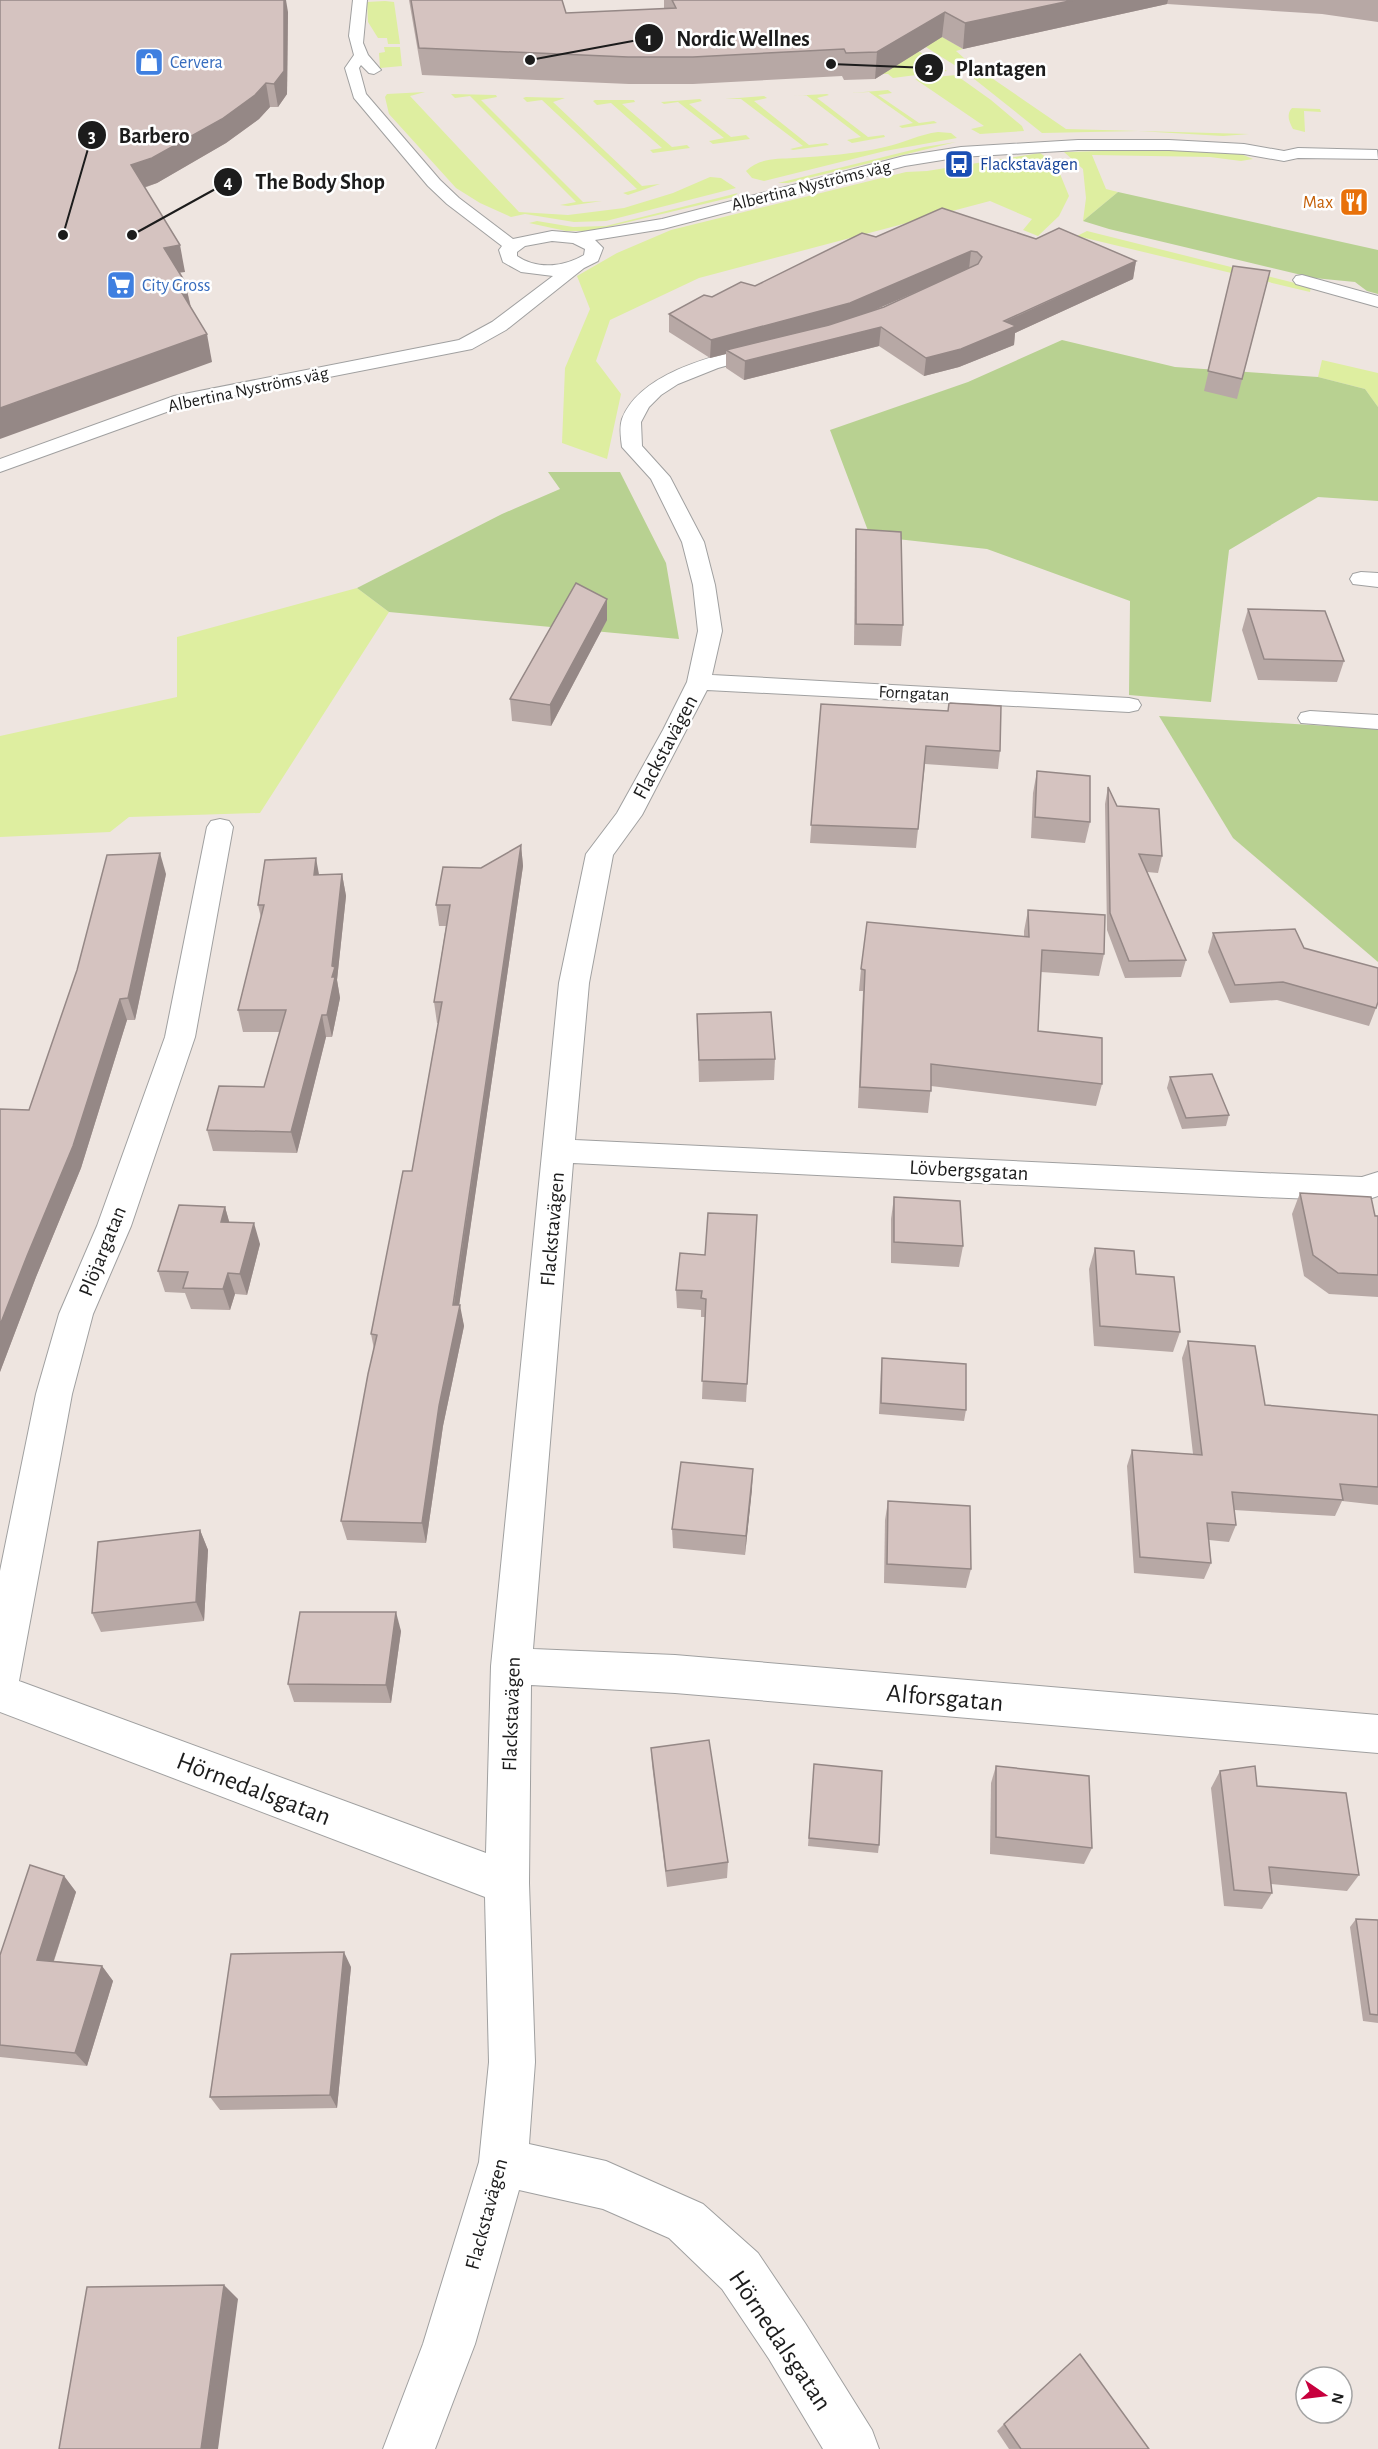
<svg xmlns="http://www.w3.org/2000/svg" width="1378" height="2449" viewBox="0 0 1378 2449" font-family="'Alegreya Sans',sans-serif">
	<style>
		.grass { fill: #deeea0 }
		.forest { fill: #b8d191 }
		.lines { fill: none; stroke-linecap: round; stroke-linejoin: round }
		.minor-casing { stroke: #a0a0a0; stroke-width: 2 }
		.minor { fill: #fff; fill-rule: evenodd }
		.wall { fill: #b7a8a5; fill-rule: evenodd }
		.shaded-wall { fill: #958886 }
		.building { fill: #d5c3c0; stroke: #958886; stroke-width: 1.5 }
		.labels { text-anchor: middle; stroke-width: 5; stroke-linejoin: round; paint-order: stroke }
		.far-shop-label { font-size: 18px; fill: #366cbe; stroke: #fff; text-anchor: start }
		.far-transit-label { font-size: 18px; fill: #164399; stroke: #fff; text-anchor: start }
		.far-street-label { font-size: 18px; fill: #1c1c1c; stroke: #fff }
		.far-food-label { font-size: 18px; fill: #c56008; stroke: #fff; text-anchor: end }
		.street-label { font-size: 21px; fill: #1c1c1c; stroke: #fff }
		.near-street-label { font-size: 26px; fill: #1c1c1c; stroke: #fff }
		.leader { fill: none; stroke: #1c1c1c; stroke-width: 2 }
		.callout-dot { fill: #1c1c1c; stroke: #fff; stroke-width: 2 }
		.mark-label { font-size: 18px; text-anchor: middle; font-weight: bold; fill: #fff }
		.callout-label { font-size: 22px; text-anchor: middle; font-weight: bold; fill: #1c1c1c; stroke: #fff; stroke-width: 5; stroke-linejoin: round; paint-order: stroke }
	</style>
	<rect width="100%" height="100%" fill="#eee5e0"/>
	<!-- grass -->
	<g class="grass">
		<path d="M851,0L898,11L963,49L956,51L973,66L963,68L956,66Z"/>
		<path d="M385,1L394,2L400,44H388L387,38H378L368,22L367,2Z"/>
		<path d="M907,43L947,71L893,78L888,74H883Z"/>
		<path d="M384,47H400L402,66L380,68L379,53L385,52Z"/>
		<path d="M980,70L1066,129L1249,134L1223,136L1138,131L1042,133L968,74Z"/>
		<path d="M956,75L991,100L1022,126L1024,131L980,134L971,129L984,126L915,79Z"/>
		<path d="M888,90L892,93L878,95L919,123L934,121L937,123L902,128L899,126L913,123L869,92L851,93Z"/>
		<path d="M425,92L410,96L519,212L568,215L624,208L673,193L710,177L721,178L736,188L606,221L574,222L525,214L511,217L480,203L456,188L389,114L385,97L387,94Z"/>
		<path d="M451,94L496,95L497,97L481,100L583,202L602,201L568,206L560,205L576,202L470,96L455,98Z"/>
		<path d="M827,94L829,95L817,98L868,137L884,135L885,137L852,143L847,140L861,137L806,95L788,96Z"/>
		<path d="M764,96L767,98L754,101L809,145L826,143L829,145L793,150L790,149L803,146L741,99H725Z"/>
		<path d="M526,97L565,98L553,102L642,186L660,184L628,195L623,193L637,189L542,100L527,102L523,98Z"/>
		<path d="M700,99L702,101L689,104L731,137L746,135L750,139L713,144L709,141L724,138L678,102L664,104L661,102Z"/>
		<path d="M595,100H634L635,102L622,104L672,147L687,145L690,148L653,153L650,150L662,148L611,103L597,105L593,101Z"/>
		<path d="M1292,108L1320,109L1321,112L1304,111L1305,132L1293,129C1289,122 1286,114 1292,108Z"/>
		<path d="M938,132L951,133L957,138L885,151L764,181L752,178L746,171C759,158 777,159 794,158C825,156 855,154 885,147C904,143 920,134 938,132Z"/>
		<path d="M956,142L788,183H778L924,147Z"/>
		<path d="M1180,149L1236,152L1253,159L1241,161L1210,157L1092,155L1106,189L1118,192L1083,221L1086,198L1083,169L1064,152Z"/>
		<path d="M1040,153L1056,164L1069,196L1059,216L1038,236L1023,230L1032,219L990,201L699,278L610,320L596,361L621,394L607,459L562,443L565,368L590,309L577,276L617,253L671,230L906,172L927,171Z"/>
		<path d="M738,193L733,197L591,231H566L529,223L537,221L573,227L606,226Z"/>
		<path d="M1087,231L1311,287L1310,292L1077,236Z"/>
		<path d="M1322,360L1378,373V407L1365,389L1318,377Z"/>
		<path d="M357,588L389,612L260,813L129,817L110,832L0,837V736L177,697V637Z"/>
	</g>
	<!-- forest -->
	<g class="forest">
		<path d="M1118,192L1378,250V294L1367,291L1355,282L1314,278L1109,229L1083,221Z"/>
		<path d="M1062,340L1175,367L1318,377L1365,389L1378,407V501L1318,497L1229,550L1211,702L1129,695L1130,601L987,549L870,536L830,430L968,382Z"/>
		<path d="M548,472H620L666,563L679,639L389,612L357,588L502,514L560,489Z"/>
		<path d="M1159,716L1378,729V962L1233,838Z"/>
	</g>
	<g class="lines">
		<!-- minor casing -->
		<g class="minor-casing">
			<g id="minor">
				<path d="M353,0H367L363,43L368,55L381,70L374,74L369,73L361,65L359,68L366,94L440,180L459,198L513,239L552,231L576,233L662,219L904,156L961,147L1078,140H1169L1244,144L1284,151L1298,148L1377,150L1378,159L1298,158L1284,161L1244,154L1169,150H1078L961,157L905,166L663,229L595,240L603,248L598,261L584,268L506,330L472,349L186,405L0,472V459L174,396L459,340L492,322L553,276L521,272L503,262L499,250L502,246L447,204L428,186L354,98L345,68L354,55L349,36ZM552,241L573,243L585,249L584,255C564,267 537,270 517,256V252L525,246Z"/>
				<path d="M1302,275L1378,296V307L1296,284L1293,280L1296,276Z"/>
				<path d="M768,342L775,344L777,348L775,352L718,368L678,384L661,395L649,407L641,422L642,446L670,477L704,542L715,585L722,631L712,675L1129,698L1138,700L1141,705L1138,710L1129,712L707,690L642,815L613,855L589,983L575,1140L1262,1173L1362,1177L1378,1172V1196L1363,1201L1262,1197L573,1163L533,1649L675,1655L1378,1715V1753L675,1693L531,1685L529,1883L535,2062L529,2144L606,2161L703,2204L758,2253L805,2323L872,2430L879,2449H823L769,2359L722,2289L669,2238L603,2209L519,2190L475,2344L435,2449H383L423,2344L479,2162L489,2062L485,1897L0,1712V1571L36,1394L59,1314L97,1226L165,1037L207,827L211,821L220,819L229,821L233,827L195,1037L131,1226L93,1314L72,1394L19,1681L486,1853L491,1666L559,983L586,854L617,813L663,730L687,682L698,631L693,585L682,542L651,479L622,447C621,438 619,428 622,419C641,370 722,354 768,342Z"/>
				<path d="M1361,572L1378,573V587L1353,584L1350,579L1353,574Z"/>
				<path d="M1310,711L1378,715V729L1301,723L1298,718L1301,713Z"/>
			</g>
		</g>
		<!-- minor -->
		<use href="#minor" class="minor"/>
	</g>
	<!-- wall -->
	<g class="wall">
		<path d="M0,0L288,12L287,94L278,107H270L259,119L226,143L157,183L144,188L185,272H180L185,282L191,307L212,362Z"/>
		<path d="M409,0H562L566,13L664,9V0H1378V22L1322,14L1167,4L963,49L942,37L875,79L844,80L842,76L693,84H629L422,75Z"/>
		<path d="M876,237L1036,239L1136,261L1133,279L1015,333L1014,345L959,367L924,376L879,346L744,380L726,368V354L710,358L669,332V314L712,297L755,286ZM941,281L884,307L872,311Z"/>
		<path d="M1233,266L1270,271L1237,399L1204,391Z"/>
		<path d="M856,529L903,625L901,646L854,645L855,549Z"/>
		<path d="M607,599V620L551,726L512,721L510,699Z"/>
		<path d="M1248,609L1344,661L1337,682L1258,680L1242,630Z"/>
		<path d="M949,703L1000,751L998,769L925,764L916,848L810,843L821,704L948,711Z"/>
		<path d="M1037,771L1090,822L1085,843L1031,838L1033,793Z"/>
		<path d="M1108,787L1117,806L1162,856L1158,873L1147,872L1186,960L1181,977L1125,978L1107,930L1105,804Z"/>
		<path d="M521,845L523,866L459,1305L464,1326L443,1426L426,1543L347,1540L341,1521L374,1349L371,1334L412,1171L438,1023H437L434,1002L446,926H439L436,905L481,868Z"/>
		<path d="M166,874L135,1020H127L81,1168L36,1277L0,1372V1109L29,1110Z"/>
		<path d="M342,874L346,896L337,980L340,998L332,1037H326L297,1153L213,1151L207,1130L264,1087L280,1032H243L238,1010L261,918L258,905L320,875Z"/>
		<path d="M1028,910L1104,954L1099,976L1041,972L1038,1031L1102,1084L1096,1106L931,1086L928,1113L858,1108L863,991H859L861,969L1024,937V931Z"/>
		<path d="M1213,933L1304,948L1376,1008L1369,1026L1277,1000L1230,1003L1208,952Z"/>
		<path d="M697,1014L775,1059L774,1080L699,1082Z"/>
		<path d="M1170,1077L1229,1115L1226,1126L1182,1129L1167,1088Z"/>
		<path d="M1300,1193L1378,1216V1297L1329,1294L1304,1276L1292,1214Z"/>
		<path d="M894,1197L963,1246L959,1267L891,1263V1219Z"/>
		<path d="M225,1207L229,1222L260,1244L247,1295L235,1294L230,1310L191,1309L185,1293L165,1292L158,1271Z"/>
		<path d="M757,1215L746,1402L702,1399L705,1317H701V1310L677,1308L676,1290L705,1255Z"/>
		<path d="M1095,1248L1136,1274L1180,1332L1173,1352L1094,1346L1089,1269Z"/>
		<path d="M1188,1341L1265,1405L1378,1415V1505L1342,1501L1335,1516L1234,1510L1236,1525L1229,1542L1209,1540L1211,1563L1204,1579L1134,1573L1127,1466L1132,1450L1193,1454L1182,1358Z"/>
		<path d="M882,1358L966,1410L964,1421L879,1414L881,1368Z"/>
		<path d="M752,1489L745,1555L673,1548L672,1529Z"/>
		<path d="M888,1501L971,1569L966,1588L884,1583L885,1520Z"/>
		<path d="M200,1530L208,1550L204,1621L101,1632L92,1613Z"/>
		<path d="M401,1631L391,1703L294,1702L288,1684Z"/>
		<path d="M651,1748L728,1862L727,1878L667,1887L652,1765Z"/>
		<path d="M814,1764L879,1845L878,1853L808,1846Z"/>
		<path d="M996,1766L1092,1848L1084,1864L990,1854L991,1783Z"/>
		<path d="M1220,1771L1257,1786L1359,1875L1347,1891L1271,1884L1272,1893L1262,1909L1224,1906L1211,1788Z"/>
		<path d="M64,1876L76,1892L54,1961L102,1966L113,1981L87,2066L0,2057V1955Z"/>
		<path d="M1356,1919L1378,1920V2023L1363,2021L1350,1927Z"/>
		<path d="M351,1967L337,2108L220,2110L210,2097Z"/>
		<path d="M1004,2424L1149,2449H1009L997,2431Z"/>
	</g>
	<!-- shaded-wall -->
	<g class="shaded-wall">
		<path d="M284,0H286L288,12L287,94L278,107L274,84Z"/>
		<path d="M1074,0H1168L1167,4L963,49L965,23Z"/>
		<path d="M945,12L942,37L875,79L877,52Z"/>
		<path d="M266,83L270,107L259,119L226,143L157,183L136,190L131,165Z"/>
		<path d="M180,245L185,272L170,274L164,248Z"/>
		<path d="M971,251L969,269L849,321L726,350V354L710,358L711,340Z"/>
		<path d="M1136,261L1133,279L1015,333L1014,345L959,367L924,376L926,358Z"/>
		<path d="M185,282L191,309L176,283Z"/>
		<path d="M881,327L879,346L744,380L745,361Z"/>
		<path d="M207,334L212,362L0,439V408Z"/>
		<path d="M607,599V620L551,726L550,705Z"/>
		<path d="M521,845L523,866L457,1320L460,1305L464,1326L443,1426L426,1543L422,1523Z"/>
		<path d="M160,853L166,874L135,1020L128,998Z"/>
		<path d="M316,858L320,880L314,875Z"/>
		<path d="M342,874L346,896L337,980L340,998L332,1037L327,1015Z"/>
		<path d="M120,999L127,1020L81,1168L36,1277L0,1372V1325Z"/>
		<path d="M322,1015L326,1037L297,1153L291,1132Z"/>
		<path d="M225,1207L231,1228L221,1222Z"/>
		<path d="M254,1223L260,1244L247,1295L240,1274Z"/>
		<path d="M228,1273L235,1294L230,1310L223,1289Z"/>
		<path d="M753,1469L752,1489L745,1555L746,1536Z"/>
		<path d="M200,1530L208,1550L204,1621L196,1602Z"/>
		<path d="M396,1612L401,1631L391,1703L386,1685Z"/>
		<path d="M64,1876L76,1892L49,1975L37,1960Z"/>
		<path d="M344,1952L351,1967L337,2108L330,2095Z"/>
		<path d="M102,1966L113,1981L87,2066L75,2053Z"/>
		<path d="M224,2285L238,2299L218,2449H201Z"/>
	</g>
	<!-- building -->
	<g class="building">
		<path d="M0,0H284V71L274,84L266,83L255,95L222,119L152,158L131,165L180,245L164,248L185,282L176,283L207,334L0,408Z"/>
		<path d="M411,0H562L566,13L676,8L672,0H1074L965,23L945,12L877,52L846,53L844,49L693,57H628L419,48Z"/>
		<path d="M942,208L1036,239L1059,228L1136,261L1004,321L1016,326L961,349L926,358L881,327L745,361L726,350L829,325L884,307L978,264L982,257L977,252L971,251L850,303L711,340L669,314L704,295L712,297L741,282L755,286L862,233L876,237Z"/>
		<path d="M1233,266L1270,271L1242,379L1208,371Z"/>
		<path d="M856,529L901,532L903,625L856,624Z"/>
		<path d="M576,583L607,599L550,705L510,699Z"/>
		<path d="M1248,609L1325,611L1344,661L1264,659Z"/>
		<path d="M949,703L1001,706L1000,751L926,746L918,829L811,825L821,704L948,711Z"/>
		<path d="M1037,771L1090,776V822L1035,817Z"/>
		<path d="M1108,787L1117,806L1159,809L1162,856L1139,854L1186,960L1129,961L1110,913Z"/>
		<path d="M521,845L453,1305H460L439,1406L422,1523L341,1521L368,1374L377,1335L371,1334L403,1171H412L442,1002H434L450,905H436L443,867L481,868Z"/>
		<path d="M160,853L128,998L120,999L73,1146L27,1256L0,1325V1109L29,1110L77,970L107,855Z"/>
		<path d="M316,858L314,875L342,874L332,966L335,967L332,977H335L327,1015H322L291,1132L207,1130L219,1086L264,1087L286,1010H238L264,905H258L265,860Z"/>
		<path d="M1028,910L1105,915L1104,954L1042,950L1038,1031L1102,1038V1084L931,1064V1091L860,1087L865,970L861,969L867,922L1029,937Z"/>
		<path d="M1295,929L1304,948L1378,968V1002L1376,1008L1283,982L1235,985L1213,933Z"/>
		<path d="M771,1012L775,1059L699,1060L697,1014Z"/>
		<path d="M1212,1074L1229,1115L1186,1118L1170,1077Z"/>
		<path d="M1300,1193L1371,1197L1375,1216H1378V1275L1338,1273L1313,1255Z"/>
		<path d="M894,1197L960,1201L963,1246L894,1242Z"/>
		<path d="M179,1205L225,1207L221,1222L254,1223L240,1274L228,1273L223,1289L183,1288L188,1272L158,1271Z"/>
		<path d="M708,1213L757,1215L747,1384L702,1381L706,1299L701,1298L702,1291L676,1290L680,1253L705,1255Z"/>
		<path d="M1095,1248L1134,1251L1136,1274L1174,1277L1180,1332L1100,1326Z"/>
		<path d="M1188,1341L1255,1346L1265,1405L1378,1415V1487L1340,1484L1343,1500L1232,1492L1236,1525L1207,1523L1211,1563L1140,1557L1132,1450L1202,1455Z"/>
		<path d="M882,1358L966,1364V1410L881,1403Z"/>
		<path d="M681,1462L753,1469L746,1536L672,1529Z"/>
		<path d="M888,1501L970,1506L971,1569L887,1564Z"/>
		<path d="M200,1530L196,1602L92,1613L98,1542Z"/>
		<path d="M300,1612H396L386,1685L288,1684Z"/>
		<path d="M709,1740L728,1862L666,1871L651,1748Z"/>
		<path d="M814,1764L882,1771L879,1845L809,1838Z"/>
		<path d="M996,1766L1089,1776L1092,1848L996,1837Z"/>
		<path d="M1255,1766L1257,1786L1346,1793L1359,1875L1269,1867L1272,1893L1234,1890L1220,1771Z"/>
		<path d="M30,1865L64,1876L37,1960L102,1966L75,2053L0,2045V1955Z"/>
		<path d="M1356,1919L1378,1920V2015L1370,2014Z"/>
		<path d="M344,1952L330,2095L210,2097L231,1954Z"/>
		<path d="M224,2285L201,2449H59L87,2287Z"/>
		<path d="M1080,2354L1149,2449H1021L1004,2424Z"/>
	</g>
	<!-- icons -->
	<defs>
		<g id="shop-square" transform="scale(1.5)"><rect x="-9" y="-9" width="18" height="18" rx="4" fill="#3f7fe0" stroke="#fff"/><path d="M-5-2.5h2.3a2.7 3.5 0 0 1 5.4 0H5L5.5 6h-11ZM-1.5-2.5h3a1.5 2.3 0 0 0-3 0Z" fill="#fff"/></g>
		<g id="bus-square" transform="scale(1.5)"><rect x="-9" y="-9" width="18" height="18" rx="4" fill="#1a4fb4" stroke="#fff"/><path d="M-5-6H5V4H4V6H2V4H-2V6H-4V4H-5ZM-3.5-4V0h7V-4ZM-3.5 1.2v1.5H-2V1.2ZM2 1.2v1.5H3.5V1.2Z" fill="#fff"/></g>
		<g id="restaurant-square" transform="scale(1.5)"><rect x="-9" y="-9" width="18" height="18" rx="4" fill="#e8710a" stroke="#fff"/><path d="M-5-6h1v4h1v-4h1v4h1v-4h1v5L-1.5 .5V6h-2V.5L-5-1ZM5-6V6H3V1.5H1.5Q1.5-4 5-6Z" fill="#fff"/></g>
		<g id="supermarket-square" transform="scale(1.5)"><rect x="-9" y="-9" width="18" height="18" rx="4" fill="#3f7fe0" stroke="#fff"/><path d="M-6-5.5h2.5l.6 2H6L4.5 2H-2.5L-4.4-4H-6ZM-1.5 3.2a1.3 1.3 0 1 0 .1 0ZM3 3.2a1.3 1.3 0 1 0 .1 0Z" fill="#fff"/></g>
	</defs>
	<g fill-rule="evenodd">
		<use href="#shop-square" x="149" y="62"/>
		<use href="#bus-square" x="959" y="164"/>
		<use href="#restaurant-square" x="1354" y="202"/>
		<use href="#supermarket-square" x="121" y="285"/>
	</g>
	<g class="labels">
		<!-- far-shop labels -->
		<g class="far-shop-label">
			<text x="170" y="68">Cervera</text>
			<text x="142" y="291">City Gross</text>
		</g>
		<!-- far-transit labels -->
		<g class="far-transit-label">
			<text x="980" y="170">Flackstavägen</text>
		</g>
		<!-- far-street labels -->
		<g class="far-street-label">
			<text transform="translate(811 185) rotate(-14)" y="6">Albertina Nyströms väg</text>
			<text transform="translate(248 389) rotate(-12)" y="6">Albertina Nyströms väg</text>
			<text transform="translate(914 693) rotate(3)" y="6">Forngatan</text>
		</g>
		<!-- far-food labels -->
		<g class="far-food-label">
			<text x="1333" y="208">Max</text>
		</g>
		<!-- street labels -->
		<g class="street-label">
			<text transform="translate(665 747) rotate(-62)" y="7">Flackstavägen</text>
			<text transform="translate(969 1170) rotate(3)" y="7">Lövbergsgatan</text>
			<text transform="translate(552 1229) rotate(-85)" y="7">Flackstavägen</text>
			<text transform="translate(102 1251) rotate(-68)" y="7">Plöjargatan</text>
			<text transform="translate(511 1714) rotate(-88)" y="7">Flackstavägen</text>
			<text transform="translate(486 2214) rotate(-75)" y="7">Flackstavägen</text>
		</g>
		<!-- near-street labels -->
		<g class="near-street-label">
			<text transform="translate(945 1697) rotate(5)" y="9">Alforsgatan</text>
			<text transform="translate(254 1788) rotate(21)" y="9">Hörnedalsgatan</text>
			<text transform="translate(781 2340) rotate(56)" y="9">Hörnedalsgatan</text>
		</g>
	</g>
	<!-- callouts -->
	<path class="leader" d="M530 60L649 38M831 64L929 68M63 235L92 135M132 235L228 182"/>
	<g class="callout-dot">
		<circle cx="530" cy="60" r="6"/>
		<circle cx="831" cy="64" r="6"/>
		<circle cx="63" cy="235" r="6"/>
		<circle cx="132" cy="235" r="6"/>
		<circle cx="649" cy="38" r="15"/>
		<circle cx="929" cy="68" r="15"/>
		<circle cx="92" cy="135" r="15"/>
		<circle cx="228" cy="182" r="15"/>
	</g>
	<g class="mark-label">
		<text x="649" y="45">1</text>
		<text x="929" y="75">2</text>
		<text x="92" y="142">3</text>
		<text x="228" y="188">4</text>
	</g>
	<g class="callout-label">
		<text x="743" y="46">Nordic Wellnes</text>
		<text x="1001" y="76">Plantagen</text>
		<text x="154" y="143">Barbero</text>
		<text x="320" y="189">The Body Shop</text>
	</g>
	<!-- north arrow -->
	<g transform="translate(1324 2395) rotate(104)"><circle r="28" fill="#ffffff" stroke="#a4a4a4" stroke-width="1.5"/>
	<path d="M0-4.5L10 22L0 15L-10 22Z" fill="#c7003d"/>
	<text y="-9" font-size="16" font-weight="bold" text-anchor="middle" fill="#1c1c1c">N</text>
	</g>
</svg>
